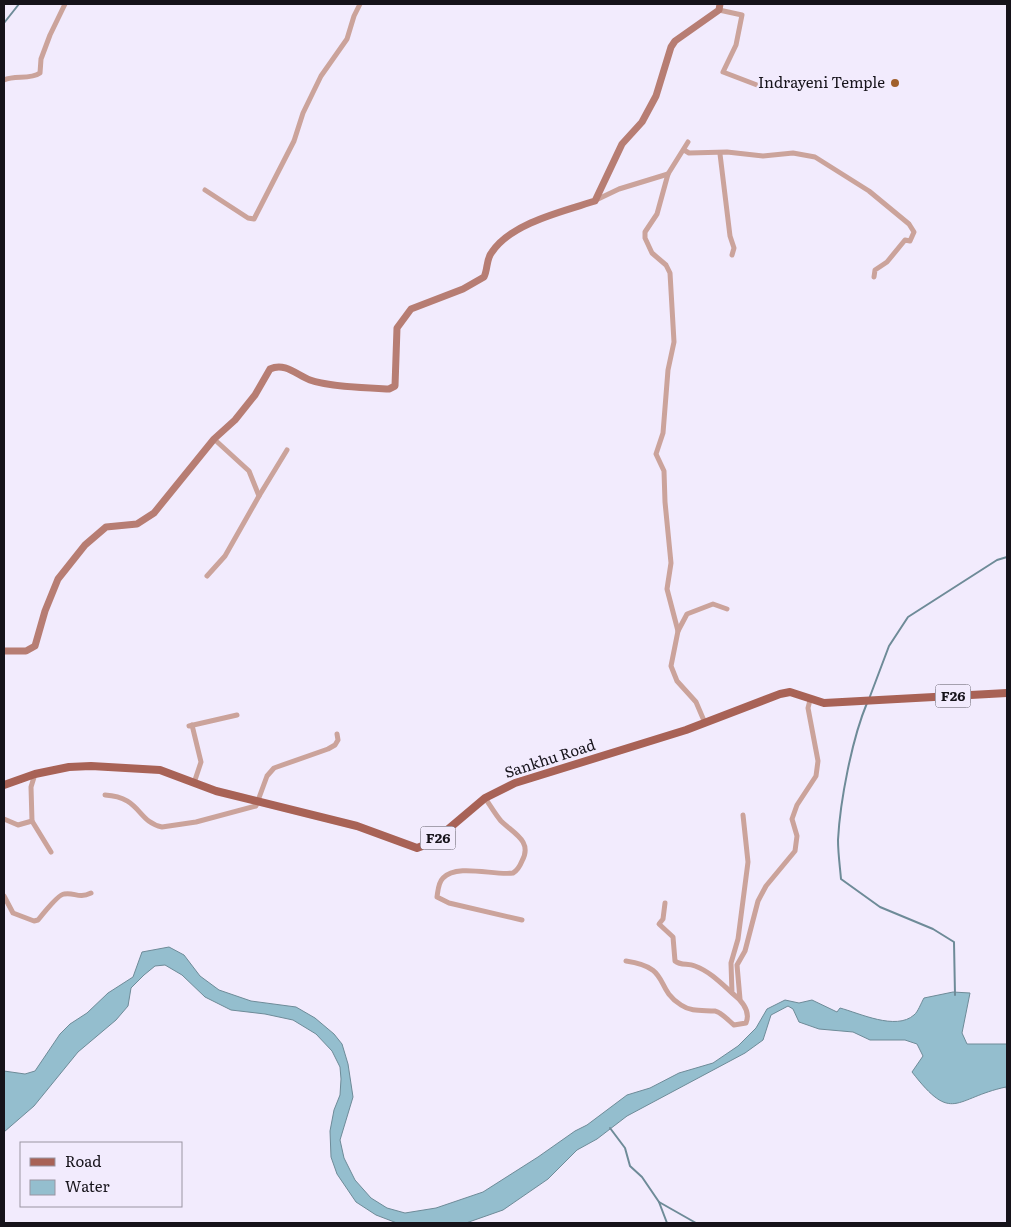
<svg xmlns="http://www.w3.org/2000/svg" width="1011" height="1227" viewBox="0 0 1011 1227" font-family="Literata,serif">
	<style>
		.water { fill: #94bece; stroke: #6e8b98 }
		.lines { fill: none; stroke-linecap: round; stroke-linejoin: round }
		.stream { stroke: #6e8b98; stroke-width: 2 }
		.street { stroke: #cba39b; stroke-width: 5 }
		.secondary { stroke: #b77d73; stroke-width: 7 }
		.primary { stroke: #a86256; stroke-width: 8 }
		.poi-dot { fill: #a05f2b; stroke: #f2ebfd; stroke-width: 2 }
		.labels { text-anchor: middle; stroke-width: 5; stroke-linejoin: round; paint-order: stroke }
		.shield { fill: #f2ebfd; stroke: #58545e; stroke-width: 1 }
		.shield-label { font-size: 14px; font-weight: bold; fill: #16131a }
		.poi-label { font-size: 15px; fill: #16131a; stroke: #f2ebfd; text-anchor: end }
		.street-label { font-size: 15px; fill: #16131a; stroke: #f2ebfd }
	</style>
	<rect width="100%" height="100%" fill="#f2ebfd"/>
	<!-- water -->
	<path class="water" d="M169,947L184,955L200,976L219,990L251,1001L296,1007L315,1018L334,1034L342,1044L348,1064L353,1097L340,1140L344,1158L355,1180L371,1198L387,1208L405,1213L436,1208L483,1192L538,1157L575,1131L587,1125L627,1095L650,1088L679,1073L713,1063L738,1046L756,1028L767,1009L785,1000L799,1003L812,1000L837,1012L840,1008C859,1013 896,1031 914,1015C918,1012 921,1003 924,998L953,992L970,993L962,1033L967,1044H1007V1093L1006,1087C954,1098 953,1125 912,1072L923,1056L917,1044L905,1040H870L853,1032L819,1029L799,1022L793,1009L788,1006L771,1015L763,1040L745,1053L627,1116L597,1139L577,1150L548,1179L503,1210L466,1223H397L376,1215L356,1202L337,1174L331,1157L330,1131L334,1110L340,1095L341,1079L340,1067L332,1051L316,1034L293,1020L265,1014L231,1010L205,997L182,975L165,965L155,966L144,975L131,988L128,1006L116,1020L78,1052L34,1106L4,1132V1071L25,1074L35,1071L60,1034L70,1024L87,1013L108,993L133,977L142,952Z"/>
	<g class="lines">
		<!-- stream -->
		<g class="stream">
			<path d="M4,23L19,4"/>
			<path d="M869,699L889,646L908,617L997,560L1007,557"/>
			<path d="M867,703C852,739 840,801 838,840C838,853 840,867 841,879L880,907L933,929L954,942L955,995"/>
			<path d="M610,1128L625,1148L630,1166L642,1177L659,1202L667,1223"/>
			<path d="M659,1202L696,1223"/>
		</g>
		<!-- street -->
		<g class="street">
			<path d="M719,10L742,15L736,45L723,72L757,85"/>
			<path d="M4,80C15,75 30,80 40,73L41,59L50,35L65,4"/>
			<path d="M688,142L668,174L657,214L645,232V238L652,253L666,265L670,273L674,342L668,370L663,433L656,454L664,471L665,502L671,563L667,589L678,631L671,666L677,681L696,702L705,723"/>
			<path d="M684,150L689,153L727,152L763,156L793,153L815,157L869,191L909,224L914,232L910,241L905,240L887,262L875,270L874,277"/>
			<path d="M720,154L730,236L734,248L732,255"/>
			<path d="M205,190L248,218L254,219L294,141L303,113L321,76L347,39L354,16L360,4"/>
			<path d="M596,200L619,189L668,174"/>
			<path d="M259,496L287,450"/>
			<path d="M207,576L225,556L259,496L249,471L214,439"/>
			<path d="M678,631L687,614L713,604L727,609"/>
			<path d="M192,725L201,762L194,783"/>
			<path d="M189,726L237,715"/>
			<path d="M35,774L31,787L32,821L51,852"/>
			<path d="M105,795C141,797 137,822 162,827L196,822L256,806L267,776L274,768L328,749L335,745L338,740L337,734"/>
			<path d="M485,798C490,805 495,814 501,821C513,833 533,841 522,861C520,866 518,870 513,873C495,876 457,863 443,878C438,883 438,891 437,897L449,903L522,920"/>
			<path d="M4,819L18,825L32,821"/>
			<path d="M4,896L13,913L34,921L38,920C42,915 59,894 64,894C75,892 78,899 91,893"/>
			<path d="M665,903L663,919L659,924L673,937L675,961C681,966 688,963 695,966C709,971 721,983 732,993"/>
			<path d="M626,961C672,968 653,987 681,1005C691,1012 703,1010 715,1011C721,1012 729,1021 734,1025L746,1023C751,1011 741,1000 732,993L731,963L738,939L748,862L743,815"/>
			<path d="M740,999L737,965L745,951L758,901L766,886L795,851L797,836L792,819L797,805L816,776L818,761L808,708L810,700"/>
		</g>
		<!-- secondary -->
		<path class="secondary" d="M4,651H26L35,646L45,611L58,579L85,545L106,527L137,524L154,513L214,439L235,420L255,395L270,369C285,362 297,375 310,380C329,387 367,388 389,389L395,386L397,328L411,309L463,289L484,277C488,269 486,259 492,252C511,223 564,211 595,201L622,144L642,122L656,96L671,47L675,41L719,10L720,4"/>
		<!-- primary -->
		<path class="primary" d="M4,785L35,774L69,767L91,766L160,770L216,791L357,826L417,848L433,842L485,798L515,783L686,730L780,694L790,692L824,703L1007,693"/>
	</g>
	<!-- markers -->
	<circle class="poi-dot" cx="895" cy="83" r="5"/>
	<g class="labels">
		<!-- shield labels -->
		<g class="shield">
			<rect x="935.5" y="684.5" width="35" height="23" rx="4"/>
			<rect x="420.5" y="826.5" width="35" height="23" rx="4"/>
		</g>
		<g class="shield-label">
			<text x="953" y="701">F26</text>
			<text x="438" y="843">F26</text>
		</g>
		<!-- poi labels -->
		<g class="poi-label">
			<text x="885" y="88">Indrayeni Temple</text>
		</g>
		<!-- street labels -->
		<g class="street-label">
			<text transform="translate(550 759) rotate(-18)" y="5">Sankhu Road</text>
		</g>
	</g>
	<!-- border -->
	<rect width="1011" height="1227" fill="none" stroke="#16131a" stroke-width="10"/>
	<!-- legend -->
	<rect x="20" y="1142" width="162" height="65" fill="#f2ebfd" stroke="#9a95a2"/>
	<rect x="30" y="1158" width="25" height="8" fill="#a86256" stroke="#9a95a2"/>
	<text x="65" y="1167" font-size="15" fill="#16131a">Road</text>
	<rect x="30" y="1180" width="25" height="15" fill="#94bece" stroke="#9a95a2"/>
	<text x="65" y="1192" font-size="15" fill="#16131a">Water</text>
</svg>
